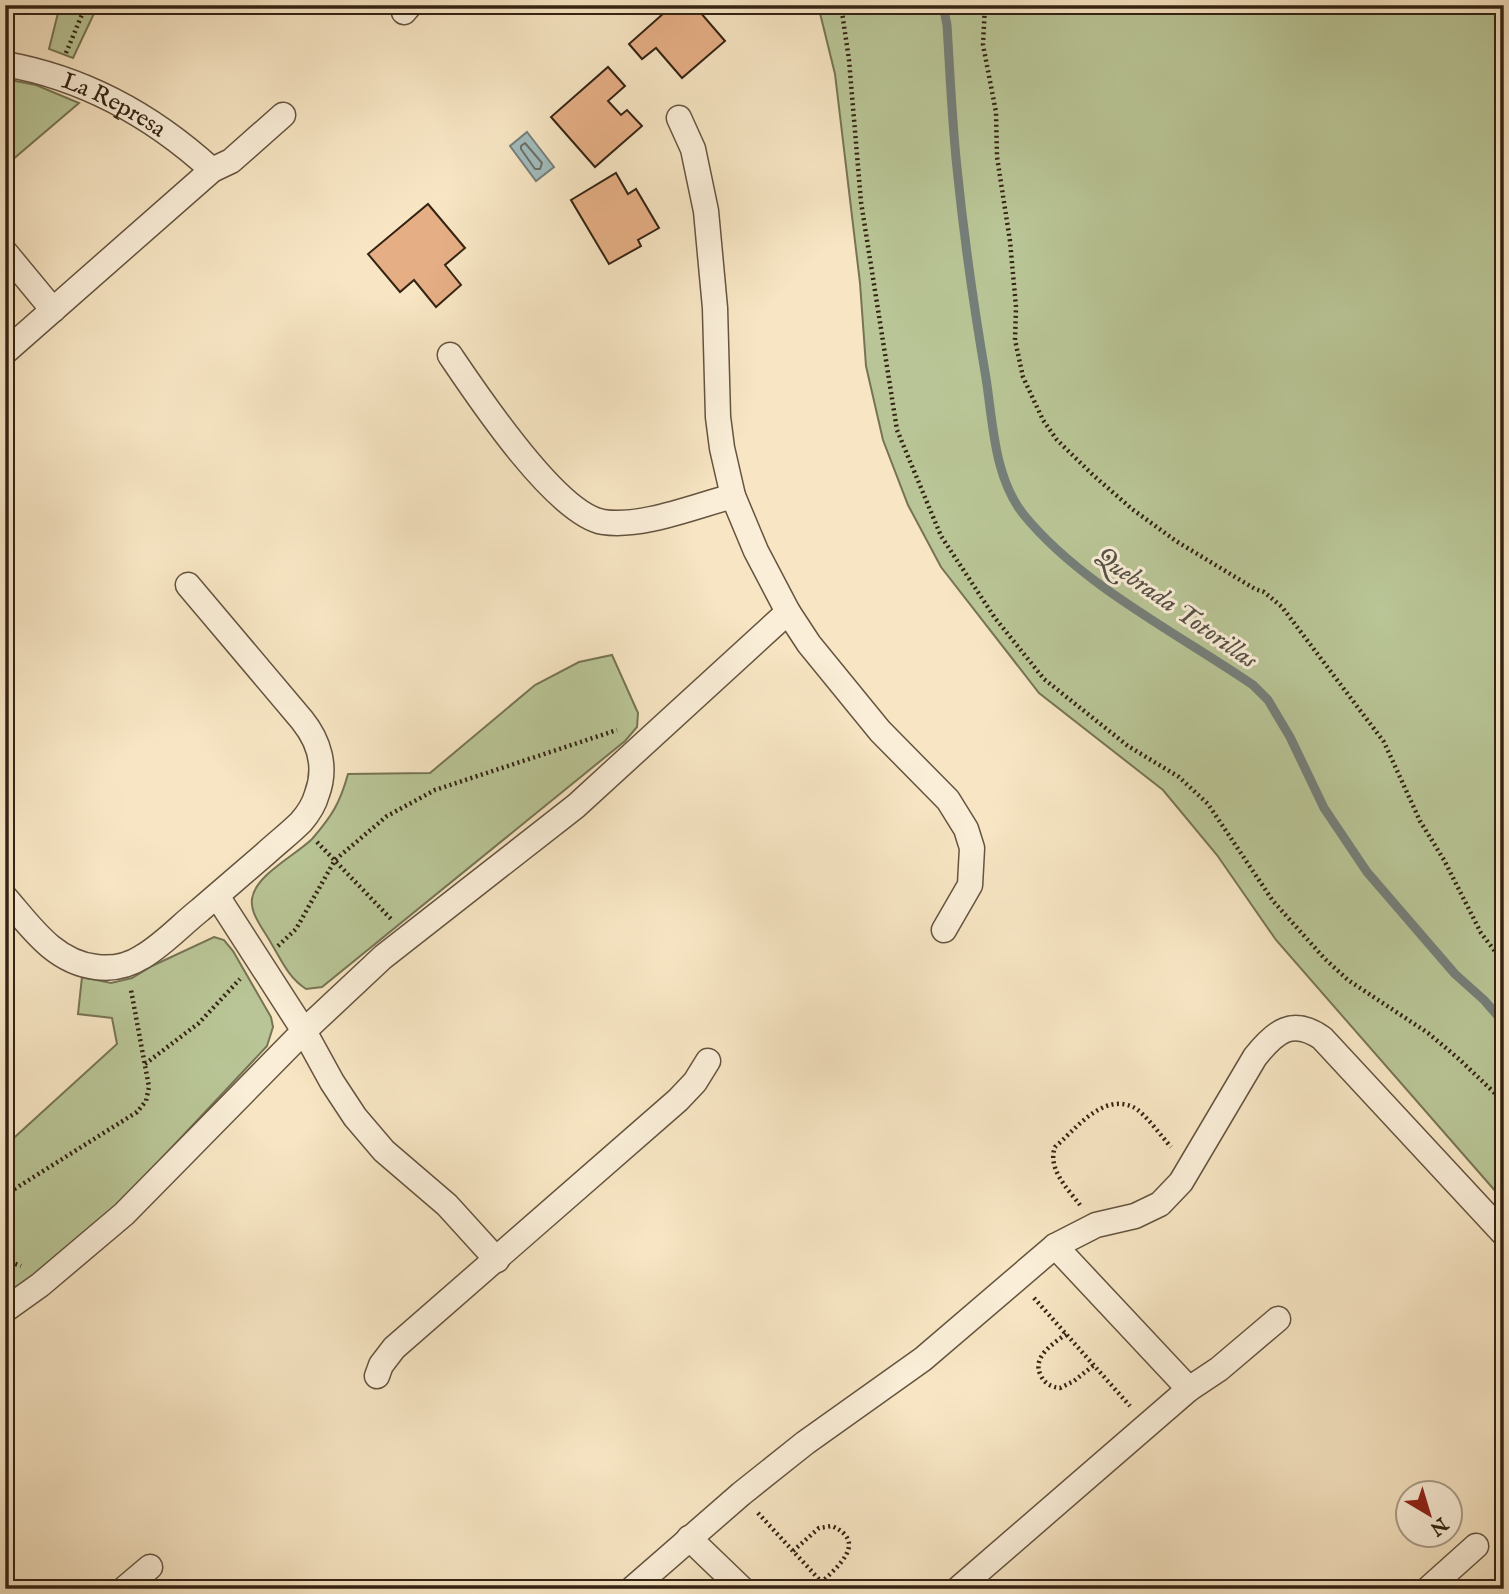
<svg xmlns="http://www.w3.org/2000/svg" width="1509" height="1594" viewBox="0 0 1509 1594" font-family="'IM FELL English',serif">
	<style>
		.green { fill: #b9c596; stroke: #767454; stroke-width: 2 }
		.water { fill: #a1bcbe; stroke: #757f7a; stroke-width: 2 }
		.lines { fill: none; stroke-linecap: round; stroke-linejoin: round }
		.shore { stroke: #6a7068; stroke-width: 2 }
		.stream { stroke: #757f7a; stroke-width: 9 }
		.building { fill: #e6ae85; stroke: #342313; stroke-width: 2 }
		.street-casing { stroke: #65543f; stroke-width: 27 }
		.path { stroke: #342313; stroke-width: 4.5; stroke-dasharray: 2 3.5; stroke-linecap: butt }
		.street { stroke: #faeed8; stroke-width: 24 }
		.labels { text-anchor: middle; stroke-width: 6; stroke-linejoin: round; paint-order: stroke }
		.street-label { font-size: 24px; fill: #342313; stroke: #faeed8 }
		.water-label { font-size: 26px; font-style: italic; fill: #555146; stroke: #faeed8 }
	</style>
	<rect width="100%" height="100%" fill="#f7e5c3"/>
	<filter id="stains"><feTurbulence type="fractalNoise" baseFrequency=".00286" numOctaves="4"/><feColorMatrix values="0 0 0 0 .2 0 0 0 0 .09 0 0 0 0 .02 0 0 0 .5 -.17"/></filter>
	<radialGradient id="worn" r=".72"><stop offset=".6" stop-color="#630" stop-opacity="0"/><stop offset="1" stop-color="#630" stop-opacity=".3"/></radialGradient>
	<!-- green -->
	<g class="green">
		<path d="M60,5H98L73,58L49,49Z"/>
		<path d="M818,5H1504V1201L1276,940L1217,855L1163,790L1039,693L941,567L908,505L883,440L866,366L860,283L835,74Z"/>
		<path d="M5,79L36,85L79,103L5,166Z"/>
		<path d="M612,655L638,713L637,727L625,741L322,987L306,989C288,977 282,961 271,943C264,930 250,914 252,899C255,875 296,855 312,839C332,816 340,803 348,774L430,773L535,685L579,662Z"/>
		<path d="M214,937L224,940L233,951L271,1017L273,1027L267,1046L115,1208L52,1262L5,1295V1146L117,1044L112,1018L78,1014L82,977L111,983L132,978L152,966Z"/>
	</g>
	<!-- water -->
	<path class="water" d="M527,132L554,167L536,181L510,146Z"/>
	<g class="lines">
		<!-- shore -->
		<path class="shore" d="M525,143L542,163L540,169H535L521,149V146Z"/>
		<!-- stream -->
		<path class="stream" d="M943,5L947,25C950,73 952,121 957,168C964,238 974,308 986,378C993,423 994,478 1024,515C1081,585 1179,634 1253,685L1268,700L1290,737L1324,808L1367,872L1455,974L1484,1000L1504,1023"/>
	</g>
	<!-- building -->
	<g class="building">
		<path d="M673,5H694L725,41L682,78L656,48L642,59L629,44Z"/>
		<path d="M608,67L625,86L608,101L621,115L627,110L642,126L595,167L551,117Z"/>
		<path d="M616,173L628,194L636,189L659,228L638,240L641,246L609,264L571,200Z"/>
		<path d="M428,204L465,248L445,265L461,285L436,307L414,280L400,292L368,254Z"/>
	</g>
	<g class="lines">
		<!-- street casing -->
		<g class="street-casing">
			<g id="street">
				<path d="M404,12L410,5"/>
				<path id="s1" d="M5,64C84,78 153,116 212,170"/>
				<path d="M679,118L693,149L706,211L715,308L718,417L722,448L733,496L756,551L788,612L809,644L880,731L948,800L966,829L972,848L970,885L944,930"/>
				<path d="M5,252L53,310"/>
				<path d="M5,352L212,170L231,161L283,115"/>
				<path d="M450,355C477,395 556,514 603,522C642,528 695,506 733,496"/>
				<path d="M217,896L304,1031L332,1082L355,1117L384,1151L447,1205L497,1260"/>
				<path d="M5,897C31,927 54,962 96,967C112,969 128,966 142,957C163,945 181,925 200,910C222,891 243,873 265,854C277,843 290,833 301,822C308,814 314,805 317,794C327,767 319,741 302,720L188,585"/>
				<path d="M1055,1246L1189,1389"/>
				<path d="M5,1310L40,1285L124,1214L304,1031L383,957L576,806L788,612"/>
				<path d="M377,1376L381,1365L394,1348L678,1100L695,1082L708,1061"/>
				<path d="M689,1538L742,1589"/>
				<path d="M124,1589L150,1567"/>
				<path d="M632,1589L741,1494L805,1443L923,1359L1055,1246L1096,1225L1135,1216L1160,1204L1181,1182L1255,1057C1275,1032 1292,1017 1322,1038L1504,1234"/>
				<path d="M958,1589L1189,1389L1219,1369L1278,1319"/>
				<path d="M1428,1589L1476,1546"/>
			</g>
		</g>
		<!-- path -->
		<g class="path">
			<path d="M841,5L849,60L861,202L897,430L941,536L995,618L1044,679L1128,746L1179,777L1208,804L1273,901L1325,959L1348,980L1428,1033L1459,1059L1504,1102"/>
			<path d="M985,5L983,45L996,112L997,157L1010,241L1016,307L1015,340L1023,377L1043,420L1057,440L1093,475L1132,509L1176,541L1255,589L1264,592L1282,607L1384,742L1420,821L1444,860L1481,933L1504,963"/>
			<path d="M66,53L86,5"/>
			<path d="M317,842L391,919"/>
			<path d="M278,946L296,929L335,860L387,816L435,790L617,730"/>
			<path d="M145,1064L199,1023L240,979"/>
			<path d="M5,1195L137,1112L146,1101L149,1087L131,990"/>
			<path d="M1080,1205C1068,1189 1047,1169 1055,1147C1076,1129 1102,1093 1133,1107C1144,1112 1162,1137 1171,1147"/>
			<path d="M5,1260L21,1266"/>
			<path d="M1034,1298L1130,1406"/>
			<path d="M1066,1334C1053,1344 1031,1357 1041,1376C1045,1384 1052,1387 1060,1388L1074,1381L1094,1365"/>
			<path d="M758,1513L828,1589"/>
			<path d="M793,1551L819,1528L832,1526C868,1542 838,1566 822,1582"/>
		</g>
		<!-- street -->
		<use href="#street" class="street"/>
	</g>
	<g class="labels">
		<!-- street labels -->
		<g class="street-label">
			<text dy="8" stroke="none"><textPath href="#s1" startOffset="117">La Represa</textPath></text>
		</g>
		<!-- water labels -->
		<g class="water-label">
			<text transform="translate(1177 607) rotate(35)" y="9">Quebrada Totorillas</text>
		</g>
	</g>
	<!-- margin -->
	<rect width="1509" height="1594" fill="none" stroke="#f7e5c3" stroke-width="28"/>
	<rect x="7" y="7" width="1495" height="1580" fill="none" stroke="#342313" stroke-width="3.5"/>
	<rect x="14" y="14" width="1481" height="1566" fill="none" stroke="#342313" stroke-width="2"/>
	<!-- north arrow -->
	<g transform="translate(1429 1514) rotate(142)"><circle r="33" fill="#faeed8" stroke="#ab9d89" stroke-width="2"/>
	<path d="M0-5L12 26L0 18L-12 26Z" fill="#8f2418"/>
	<text y="-10" font-size="19" font-weight="bold" text-anchor="middle" fill="#342313">N</text>
	</g>
	<rect width="100%" height="100%" filter="url(#stains)"/>
	<rect width="100%" height="100%" fill="url(#worn)"/>
</svg>
